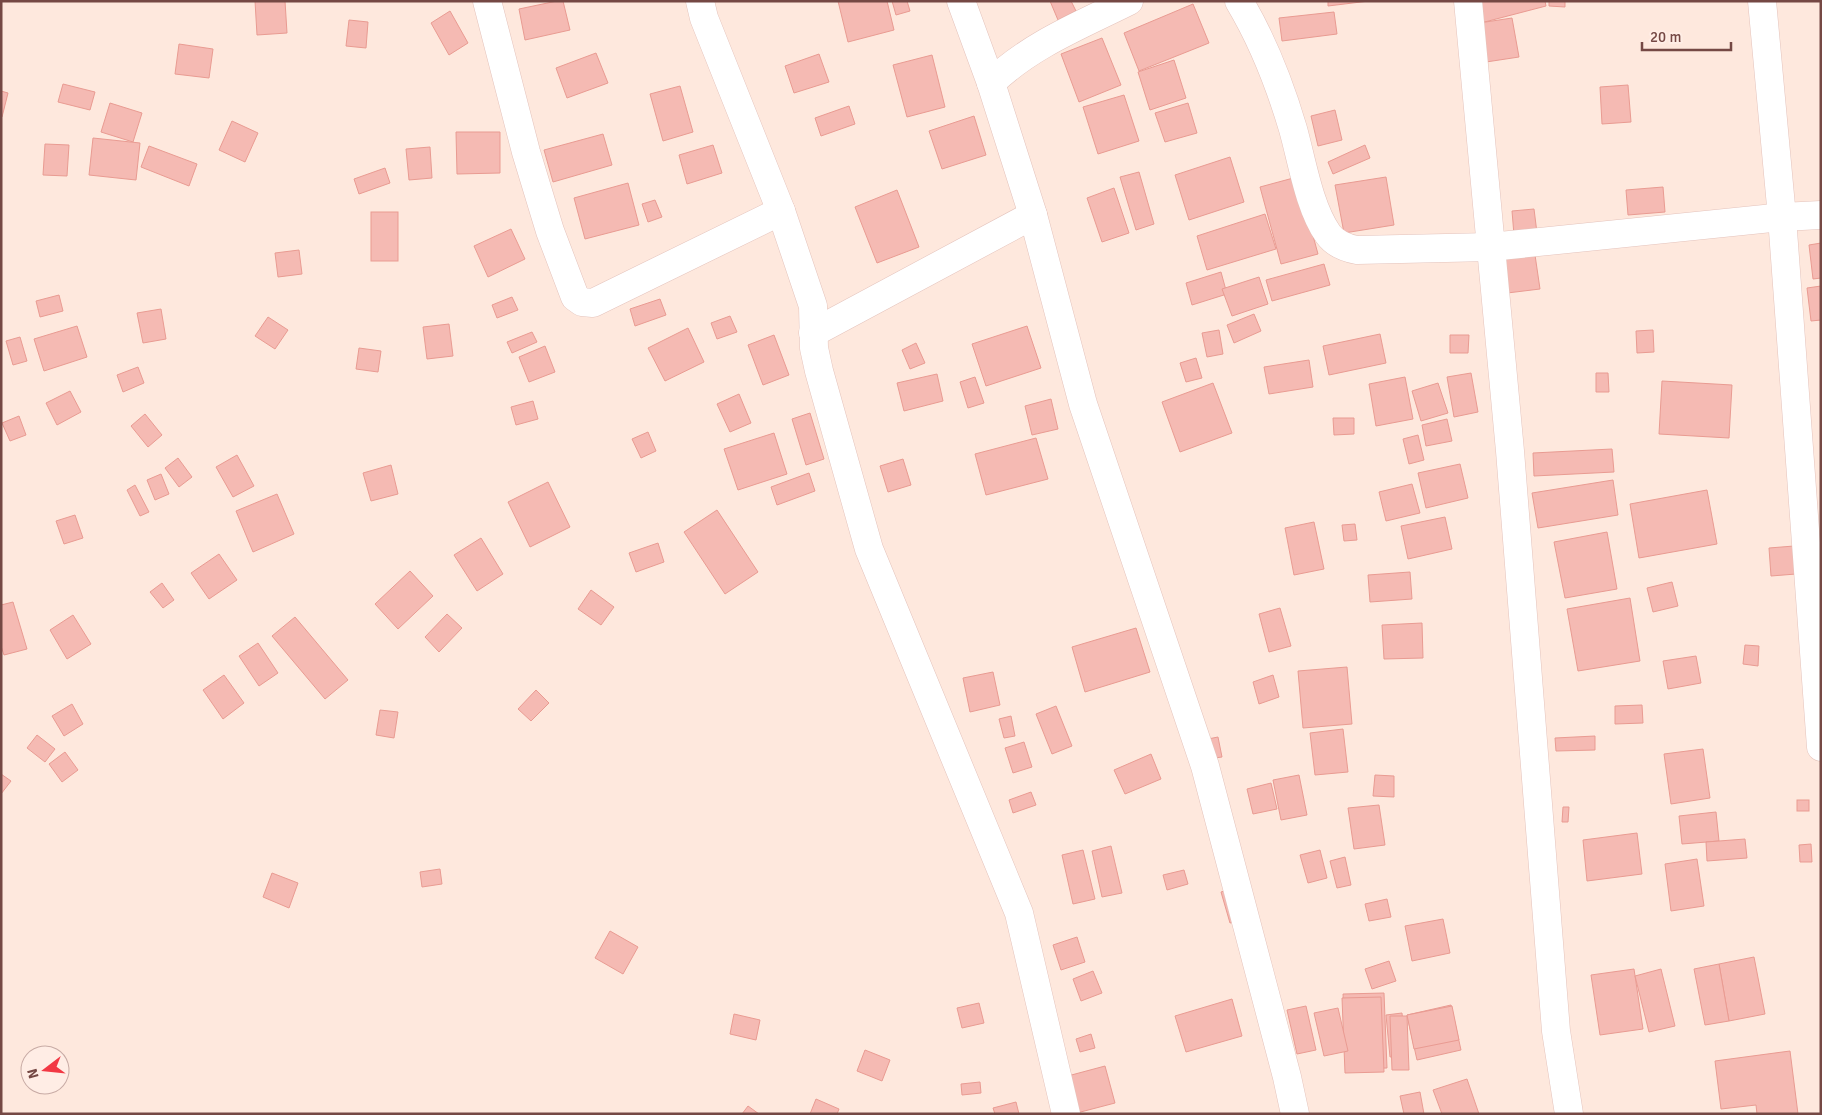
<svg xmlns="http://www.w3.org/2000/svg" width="1822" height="1115" viewBox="0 0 1822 1115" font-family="Signika,sans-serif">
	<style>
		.building { fill: #f5bab3; stroke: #e99b92 }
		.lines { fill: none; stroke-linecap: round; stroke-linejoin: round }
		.minor-casing { stroke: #e4c3bc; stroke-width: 29 }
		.minor { stroke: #fff; stroke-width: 28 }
	</style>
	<rect width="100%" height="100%" fill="#fee8dd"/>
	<!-- building -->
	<g class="building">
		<path d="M255,1H285L287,33L257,35Z"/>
		<path d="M557,1H563L570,30L525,40L519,9Z"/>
		<path d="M838,1H887L894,30L848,42Z"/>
		<path d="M892,1H907L910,11L896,15Z"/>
		<path d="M1050,1H1071L1076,11L1058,20Z"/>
		<path d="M1328,1H1369L1328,6Z"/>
		<path d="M1471,1H1545L1546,6L1477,24Z"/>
		<path d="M1549,1H1565V7L1549,6Z"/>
		<path d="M1193,4L1209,43L1139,71L1124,33Z"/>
		<path d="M450,11L468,43L449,55L431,23Z"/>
		<path d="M1334,12L1337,34L1282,41L1279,18Z"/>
		<path d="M1512,18L1519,57L1486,62L1479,23Z"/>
		<path d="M349,20L368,22L366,48L346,46Z"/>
		<path d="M1102,38L1121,85L1079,102L1061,54Z"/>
		<path d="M179,44L213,49L209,78L175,74Z"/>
		<path d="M596,53L608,83L567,98L556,68Z"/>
		<path d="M819,54L829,82L794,93L785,66Z"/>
		<path d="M932,55L945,107L907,117L893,65Z"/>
		<path d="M1174,60L1186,98L1150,110L1138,72Z"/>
		<path d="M63,84L95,92L90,110L58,102Z"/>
		<path d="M1628,85L1631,122L1602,124L1600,87Z"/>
		<path d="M680,86L693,132L663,141L650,94Z"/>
		<path d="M1,91L8,93L2,117H1Z"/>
		<path d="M1124,95L1139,141L1098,154L1083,107Z"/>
		<path d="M110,103L142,113L133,142L101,132Z"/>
		<path d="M1188,103L1197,133L1165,142L1155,113Z"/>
		<path d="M849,106L855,124L821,136L815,118Z"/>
		<path d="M1335,110L1342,140L1318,146L1311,116Z"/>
		<path d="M974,116L986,155L942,169L929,131Z"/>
		<path d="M232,121L258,133L245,162L219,150Z"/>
		<path d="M456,132H500V173L457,174Z"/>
		<path d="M603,134L612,165L553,182L544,150Z"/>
		<path d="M93,138L140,143L136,180L89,175Z"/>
		<path d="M45,144L69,145L67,176L43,175Z"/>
		<path d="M713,145L722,173L687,184L679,155Z"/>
		<path d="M1365,145L1370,158L1333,174L1328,162Z"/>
		<path d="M149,146L197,164L189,186L141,167Z"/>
		<path d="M430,147L432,178L409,180L406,149Z"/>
		<path d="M1230,157L1244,202L1189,220L1175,175Z"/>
		<path d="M385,168L390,183L359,194L354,179Z"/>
		<path d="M1139,172L1154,224L1136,230L1120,177Z"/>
		<path d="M1297,177L1318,254L1281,264L1260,187Z"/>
		<path d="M1386,177L1394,225L1344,233L1335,185Z"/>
		<path d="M628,183L639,225L585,239L574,198Z"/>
		<path d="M1663,187L1665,212L1628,215L1626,190Z"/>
		<path d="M1114,188L1129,233L1102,242L1087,198Z"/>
		<path d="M897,190L919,247L877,263L855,207Z"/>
		<path d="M655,200L662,217L648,222L642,204Z"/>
		<path d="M1534,209L1537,233L1514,235L1512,211Z"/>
		<rect x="371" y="212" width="27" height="49"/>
		<path d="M1265,214L1276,249L1207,270L1197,236Z"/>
		<path d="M511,229L525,259L488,277L474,246Z"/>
		<path d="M1821,243V278L1813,279L1809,245Z"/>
		<path d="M299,250L302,274L278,277L275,253Z"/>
		<path d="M1535,255L1540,289L1491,295L1487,261Z"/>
		<path d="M1324,264L1330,285L1272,301L1266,280Z"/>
		<path d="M1221,272L1227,294L1192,305L1186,283Z"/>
		<path d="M1259,277L1268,304L1232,316L1222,289Z"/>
		<path d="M1821,286V320L1811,321L1807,288Z"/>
		<path d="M59,295L63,311L40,317L36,301Z"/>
		<path d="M512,297L518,310L497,318L492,305Z"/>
		<path d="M660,299L666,315L635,326L630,309Z"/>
		<path d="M161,309L166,339L143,343L137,313Z"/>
		<path d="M1254,314L1261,331L1234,343L1227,325Z"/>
		<path d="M730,316L737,332L717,339L711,323Z"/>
		<path d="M268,317L288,330L275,349L255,336Z"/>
		<path d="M449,324L453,356L427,359L423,327Z"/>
		<path d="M77,326L87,357L44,371L34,339Z"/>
		<path d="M1027,326L1041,368L986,386L972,344Z"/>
		<path d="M688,328L704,362L665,381L648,348Z"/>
		<path d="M1219,330L1223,354L1207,357L1202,333Z"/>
		<path d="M1653,330L1654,352L1637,353L1636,331Z"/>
		<path d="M532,332L537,342L512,353L507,342Z"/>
		<path d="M1380,334L1386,363L1329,375L1323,346Z"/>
		<path d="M774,335L789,375L763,385L748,345Z"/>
		<path d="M1450,335H1469L1468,353H1450Z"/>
		<path d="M20,337L27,361L13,365L6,341Z"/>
		<path d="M916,343L925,363L910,369L902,350Z"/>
		<path d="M545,346L555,372L529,382L519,357Z"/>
		<path d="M359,348L381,351L378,372L356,369Z"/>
		<path d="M1196,358L1202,378L1186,382L1180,363Z"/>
		<path d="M1309,360L1313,387L1269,394L1264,367Z"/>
		<path d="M138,367L144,383L123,392L117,375Z"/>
		<path d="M1471,373L1478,412L1454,417L1447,377Z"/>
		<path d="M1596,373H1608L1609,392H1596Z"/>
		<path d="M937,374L943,401L904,411L897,383Z"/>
		<path d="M975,377L984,403L968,408L960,382Z"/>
		<path d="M1405,377L1413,419L1376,426L1369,384Z"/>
		<path d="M1662,381L1732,385L1729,438L1659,434Z"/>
		<path d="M1213,383L1232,433L1180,452L1162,402Z"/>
		<path d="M1438,383L1448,413L1421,421L1412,391Z"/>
		<path d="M70,391L81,412L57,425L46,403Z"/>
		<path d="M739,394L751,423L730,432L717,404Z"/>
		<path d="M1051,399L1058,429L1032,435L1025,406Z"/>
		<path d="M533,401L538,419L516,425L511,407Z"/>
		<path d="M810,413L824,459L806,465L792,419Z"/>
		<path d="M145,414L162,435L148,447L131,426Z"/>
		<path d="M19,416L26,435L10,441L2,423Z"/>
		<path d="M1333,418H1354V434L1334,435Z"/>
		<path d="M1447,419L1452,441L1426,446L1422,425Z"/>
		<path d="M648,432L656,451L641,458L632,439Z"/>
		<path d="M774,433L787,474L738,490L724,449Z"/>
		<path d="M1418,435L1424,460L1409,464L1403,439Z"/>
		<path d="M1036,438L1048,479L986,495L975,454Z"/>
		<path d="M1612,449L1614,472L1534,476L1533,453Z"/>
		<path d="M237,455L254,486L233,497L216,467Z"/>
		<path d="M178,458L192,477L179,487L165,468Z"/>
		<path d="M903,459L911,485L888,492L880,466Z"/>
		<path d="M1460,464L1468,498L1426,508L1418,473Z"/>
		<path d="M391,465L398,494L371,501L363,473Z"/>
		<path d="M809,473L815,491L777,505L771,487Z"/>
		<path d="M161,474L169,494L155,500L147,480Z"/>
		<path d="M1613,480L1618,515L1538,528L1532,493Z"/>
		<path d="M548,482L570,527L530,547L508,502Z"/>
		<path d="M1412,484L1420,513L1386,521L1379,492Z"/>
		<path d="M135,485L149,512L140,516L127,490Z"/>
		<path d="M1707,490L1717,544L1639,558L1630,504Z"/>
		<path d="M277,494L294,534L253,552L236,511Z"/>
		<path d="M717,510L758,572L725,594L684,532Z"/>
		<path d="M75,515L83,538L64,544L56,521Z"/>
		<path d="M1445,517L1452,549L1408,559L1401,526Z"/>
		<path d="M1314,522L1324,569L1294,575L1285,528Z"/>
		<path d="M1355,524L1357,540L1344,541L1342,525Z"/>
		<path d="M1607,532L1617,589L1565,598L1554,542Z"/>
		<path d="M481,538L503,574L477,591L454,555Z"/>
		<path d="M658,543L664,562L636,572L629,553Z"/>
		<path d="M1794,546L1796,574L1771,576L1769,548Z"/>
		<path d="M219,554L237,580L209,599L191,573Z"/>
		<path d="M410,571L433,596L398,629L375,604Z"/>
		<path d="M1410,572L1412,599L1370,602L1368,575Z"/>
		<path d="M1672,582L1678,606L1653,612L1647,588Z"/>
		<path d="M162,583L174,600L163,608L150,592Z"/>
		<path d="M591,590L614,607L601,625L578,609Z"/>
		<path d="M1630,598L1640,661L1578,671L1567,609Z"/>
		<path d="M13,602L27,649L4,655L1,646V605Z"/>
		<path d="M1280,608L1291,646L1269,652L1259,614Z"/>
		<path d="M447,614L462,628L439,652L425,637Z"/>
		<path d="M73,615L91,644L67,659L50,630Z"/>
		<path d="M295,617L348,680L325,699L272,636Z"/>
		<path d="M1422,623L1423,658L1384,659L1382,625Z"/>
		<path d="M1136,628L1150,672L1085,692L1072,647Z"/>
		<path d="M258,643L278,673L259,686L239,656Z"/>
		<path d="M1745,645L1759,646L1758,666L1743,664Z"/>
		<path d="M1696,656L1701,683L1668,689L1663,661Z"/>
		<path d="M1347,667L1352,724L1303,728L1298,671Z"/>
		<path d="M993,672L1000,705L970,712L963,678Z"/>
		<path d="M224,675L244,703L223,719L203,690Z"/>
		<path d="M1273,675L1279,697L1259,704L1253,682Z"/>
		<path d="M536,690L549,703L531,721L518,709Z"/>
		<path d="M72,704L83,724L64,736L52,716Z"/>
		<path d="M1642,705L1643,723L1615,724V706Z"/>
		<path d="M1056,706L1072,746L1052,754L1036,714Z"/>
		<path d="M380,710L398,712L394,738L376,735Z"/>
		<path d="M1011,716L1015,736L1004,738L999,719Z"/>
		<path d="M1343,729L1348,772L1315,775L1310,733Z"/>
		<path d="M37,735L55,749L45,762L27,748Z"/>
		<path d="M1595,736V750L1556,751L1555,738Z"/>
		<path d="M1218,737L1222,757L1207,759L1203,740Z"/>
		<path d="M1024,742L1032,767L1013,773L1005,748Z"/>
		<path d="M1703,749L1710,798L1671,804L1664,754Z"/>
		<path d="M65,752L78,770L62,782L49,764Z"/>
		<path d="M1151,754L1161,779L1125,794L1114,770Z"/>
		<path d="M1,774L11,781L1,794Z"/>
		<path d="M1299,775L1307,815L1281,820L1273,780Z"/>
		<path d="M1375,775L1394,776V797L1373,796Z"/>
		<path d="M1271,783L1277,809L1253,814L1247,789Z"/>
		<path d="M1031,792L1036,805L1013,813L1009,800Z"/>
		<rect x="1797" y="800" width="12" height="11"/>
		<path d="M1379,805L1385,845L1354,849L1348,808Z"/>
		<path d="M1563,807H1569L1568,822H1562Z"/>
		<path d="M1716,812L1719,841L1682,844L1679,816Z"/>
		<path d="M1637,833L1642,874L1587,881L1583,840Z"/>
		<path d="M1745,839L1747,858L1707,861L1706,842Z"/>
		<path d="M1811,844L1812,862H1800L1799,845Z"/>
		<path d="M1111,846L1122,893L1102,897L1092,851Z"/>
		<path d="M1083,850L1095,899L1073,904L1062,855Z"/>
		<path d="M1320,850L1327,878L1308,883L1300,855Z"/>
		<path d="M1345,857L1351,885L1337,888L1330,861Z"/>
		<path d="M1697,859L1704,906L1671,911L1665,864Z"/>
		<path d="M440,869L442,884L422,887L420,872Z"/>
		<path d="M1184,870L1188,884L1167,890L1163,875Z"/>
		<path d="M272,873L298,883L289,908L263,897Z"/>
		<path d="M1234,888L1243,920L1230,923L1221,892Z"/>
		<path d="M1387,899L1391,917L1369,921L1365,904Z"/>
		<path d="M1443,919L1450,953L1412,961L1405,926Z"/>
		<path d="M610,931L638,947L623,974L595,958Z"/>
		<path d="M1077,937L1085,962L1061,970L1053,945Z"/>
		<path d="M1754,957L1765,1014L1729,1021L1719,964Z"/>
		<path d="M1389,961L1396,981L1372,989L1365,969Z"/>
		<path d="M1719,964L1729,1021L1705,1025L1694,969Z"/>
		<path d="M1634,969L1643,1029L1600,1035L1591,975Z"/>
		<path d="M1661,969L1675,1026L1649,1032L1635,976Z"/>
		<path d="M1093,971L1102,993L1081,1001L1073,979Z"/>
		<path d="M1384,993L1387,1068L1347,1069L1343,994Z"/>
		<path d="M1381,997L1384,1072L1345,1073L1342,998Z"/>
		<path d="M1232,999L1242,1036L1186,1052L1175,1016Z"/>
		<path d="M979,1003L984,1023L962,1028L957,1008Z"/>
		<path d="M1451,1005L1461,1050L1417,1060L1407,1015Z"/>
		<path d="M1306,1006L1316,1050L1297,1054L1287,1010Z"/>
		<path d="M1452,1006L1459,1040L1414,1049L1407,1015Z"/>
		<path d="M1338,1008L1348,1051L1324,1056L1314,1013Z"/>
		<path d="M1402,1013L1406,1055L1390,1057L1386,1015Z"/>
		<path d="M734,1014L760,1020L756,1040L730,1034Z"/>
		<path d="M1390,1016H1407L1409,1070H1392Z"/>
		<path d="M1091,1034L1095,1048L1080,1052L1076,1039Z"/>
		<path d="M865,1050L890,1060L882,1081L857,1071Z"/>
		<path d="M1790,1051L1798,1114H1757L1756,1105L1721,1109L1715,1061Z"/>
		<path d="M1105,1066L1115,1103L1073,1114L1064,1077Z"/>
		<path d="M1467,1079L1479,1114H1442L1433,1090Z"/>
		<path d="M980,1082L981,1093L962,1095L961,1084Z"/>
		<path d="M1420,1092L1424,1114H1404L1400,1096Z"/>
		<path d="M816,1099L839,1109L837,1114H810Z"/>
		<path d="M1016,1102L1019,1114H995L993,1108Z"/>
		<path d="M748,1106L759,1114H742Z"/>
	</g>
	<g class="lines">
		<!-- minor casing -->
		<g class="minor-casing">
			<g id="minor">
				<path d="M487,1L526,152L550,231L575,297L582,302L593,303L781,211"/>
				<path d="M700,1L704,18L781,211L813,306L814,348L819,371L869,549L1019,913L1066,1114"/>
				<path d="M961,1L991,83L1033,215L1083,404L1205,766L1287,1077L1295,1114"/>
				<path d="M1239,1C1263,41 1280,85 1293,129C1302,161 1309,207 1328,234C1335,244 1346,248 1357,250L1490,247L1782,217L1821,215"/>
				<path d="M1468,1L1510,451L1556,1031L1569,1114"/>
				<path d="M1762,1L1782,217L1821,747"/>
				<path d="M991,83C1030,45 1081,25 1129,1"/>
				<path d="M813,333L1033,215"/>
			</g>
		</g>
		<!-- minor -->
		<use href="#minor" class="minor"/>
	</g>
	<!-- border -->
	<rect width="1822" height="1115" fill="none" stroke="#754844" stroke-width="5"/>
	<!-- north arrow -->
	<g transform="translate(45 1070) rotate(254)"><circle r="24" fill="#ffede5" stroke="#c8aba5"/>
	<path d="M0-4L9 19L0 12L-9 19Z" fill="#f23844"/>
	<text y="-8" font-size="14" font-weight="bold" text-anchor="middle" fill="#754844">N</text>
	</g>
	<!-- scale -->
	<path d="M1642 42v8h89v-8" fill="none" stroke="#754844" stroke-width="2.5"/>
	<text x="1650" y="42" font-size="15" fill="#754844" stroke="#ffede5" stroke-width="4" paint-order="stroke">20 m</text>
</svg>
